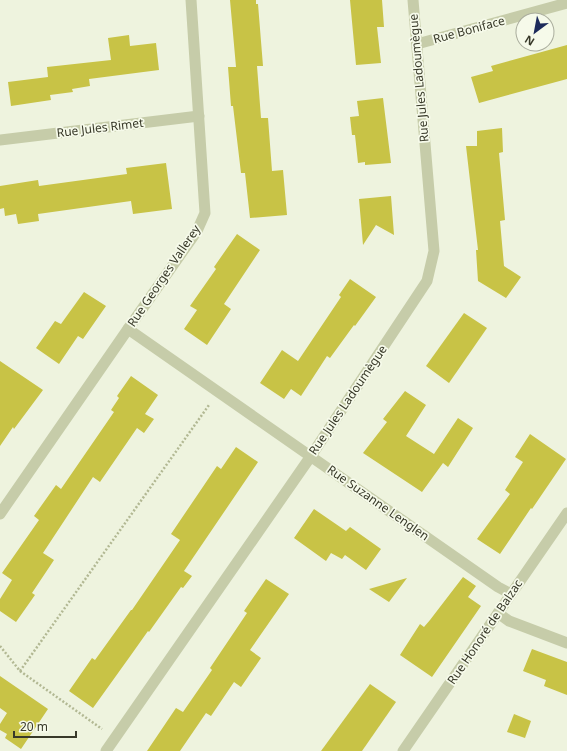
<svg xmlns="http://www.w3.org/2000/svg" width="567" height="751" viewBox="0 0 567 751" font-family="'Noto Sans',sans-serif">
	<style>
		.building { fill: #c8c346 }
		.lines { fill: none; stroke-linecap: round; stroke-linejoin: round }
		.path { stroke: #b2b893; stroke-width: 2.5; stroke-dasharray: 2 2; stroke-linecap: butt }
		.minor { stroke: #c6cca9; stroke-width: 11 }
		.tertiary { stroke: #c6cca9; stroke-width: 11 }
		.labels { text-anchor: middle; stroke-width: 3.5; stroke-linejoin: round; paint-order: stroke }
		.street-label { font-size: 12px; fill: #383929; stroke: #f6faea }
	</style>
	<rect width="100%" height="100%" fill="#eef3de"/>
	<!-- building -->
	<g class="building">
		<path d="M230,0H256V4H258L263,66H257L261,118H268L272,171L283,170L287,215L250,218L245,173H241L233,106H231L228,67H236Z"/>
		<path d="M350,0H382L384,27H377L381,63L356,65Z"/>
		<path d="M129,35L130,46L156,43L159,70L89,79L90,86L72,89L73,92L50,95L51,100L11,106L8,82L48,77L47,67L111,60L108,38Z"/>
		<path d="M567,45V79L479,103L471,77L493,71L491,66Z"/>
		<path d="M383,98L391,163L365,165V162L358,163L355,135H352L350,117L359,116L357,101Z"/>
		<path d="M502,128L503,152L499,153L505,220L500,221L504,266L521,277L506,298L478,281L476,250H478L466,146H477V131Z"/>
		<path d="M166,163L172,209L133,214L131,201L38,214L39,221L18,224L16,214L5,216L4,208L0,209V186L38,180L39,186L127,174L126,168Z"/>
		<path d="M391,196L394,235L376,225L363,245L359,199Z"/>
		<path d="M237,234L260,250L224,304L231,309L207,345L184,329L197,310L190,306L216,269L214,267Z"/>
		<path d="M350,279L376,297L355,326L354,325L330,358L327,356L301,396L291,389L284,399L260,383L282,350L298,361L341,297L339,295Z"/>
		<path d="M84,292L106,306L83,339L78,336L59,364L36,348L55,321L61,324Z"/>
		<path d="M464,313L487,328L449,383L426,366Z"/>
		<path d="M0,361L43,390L14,429L13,427L0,446Z"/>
		<path d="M131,376L158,395L145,414L154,419L144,433L137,428L100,482L93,477L43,553L54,560L32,593L35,595L16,622L0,611V599L12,580L2,573L39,520L34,516L56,485L61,489L114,412L111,410L119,398L117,396Z"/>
		<path d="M405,391L426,405L406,436L434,454L458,418L473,428L448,467L443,463L422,492L363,453L387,422L383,419Z"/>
		<path d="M530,434L566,459L532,509L531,508L500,554L477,539L510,494L505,490L523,462L515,457Z"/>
		<path d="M236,447L258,462L184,571L192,576L183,588L181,587L149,632L148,631L131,655L93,708L69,691L92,658L95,660L131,610H132L180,540L171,534L217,466L221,469Z"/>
		<path d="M314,509L346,531L350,527L381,549L366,570L345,555L342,559L331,553L326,561L294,538Z"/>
		<path d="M463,577L476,586L468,597L481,606L432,677L400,655L420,624L424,627L430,620Z"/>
		<path d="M407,578L389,602L369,589Z"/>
		<path d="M266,579L289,594L250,650L261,658L241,687L234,682L211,716L206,713L180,751H147L176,708L183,712L212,670L210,668L247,613L244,611Z"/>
		<path d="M532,649L567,662V695L544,686L546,680L523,671Z"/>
		<path d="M0,676L48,709L21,749L5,738L7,734L0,730V724L7,713L0,708Z"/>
		<path d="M370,684L396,702L362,751H321Z"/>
		<path d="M514,714L531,721L525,738L507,732Z"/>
	</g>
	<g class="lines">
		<!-- path -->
		<g class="path">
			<path d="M0,646L20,671L102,729"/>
			<path d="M20,671L209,405"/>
		</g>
		<!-- minor -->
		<g class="minor">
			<path d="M417,44L567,3"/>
			<path d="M0,140L199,116"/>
			<path d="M128,329L498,587L511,594"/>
			<path d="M0,514L128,329L197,231L205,213L191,0"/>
			<path d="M498,613L509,621L567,643"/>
			<path d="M106,751L311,456L427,281L434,251L413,0"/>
		</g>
		<!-- tertiary -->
		<path class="tertiary" d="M403,751L567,513"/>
	</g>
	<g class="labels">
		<!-- street labels -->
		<g class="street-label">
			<text transform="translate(469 30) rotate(-15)" y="4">Rue Boniface</text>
			<text transform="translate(419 78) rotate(-95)" y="4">Rue Jules Ladoumègue</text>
			<text transform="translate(100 128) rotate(-7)" y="4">Rue Jules Rimet</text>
			<text transform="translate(164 276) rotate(-56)" y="4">Rue Georges Vallerey</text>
			<text transform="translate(348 400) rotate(-56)" y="4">Rue Jules Ladoumègue</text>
			<text transform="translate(378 503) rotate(35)" y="4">Rue Suzanne Lenglen</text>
			<text transform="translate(485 632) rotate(-56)" y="4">Rue Honoré de Balzac</text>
		</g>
	</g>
	<!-- north arrow -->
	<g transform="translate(535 32) rotate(212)"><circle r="19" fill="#f6faea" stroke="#aaad9d"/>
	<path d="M0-3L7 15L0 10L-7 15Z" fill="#1d2b5b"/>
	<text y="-6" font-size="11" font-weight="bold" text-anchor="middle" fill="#383929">N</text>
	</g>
	<!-- scale -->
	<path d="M14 731v6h62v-6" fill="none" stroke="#383929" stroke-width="2"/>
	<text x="20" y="731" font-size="12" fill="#383929" stroke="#f6faea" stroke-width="3" paint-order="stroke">20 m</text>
</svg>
